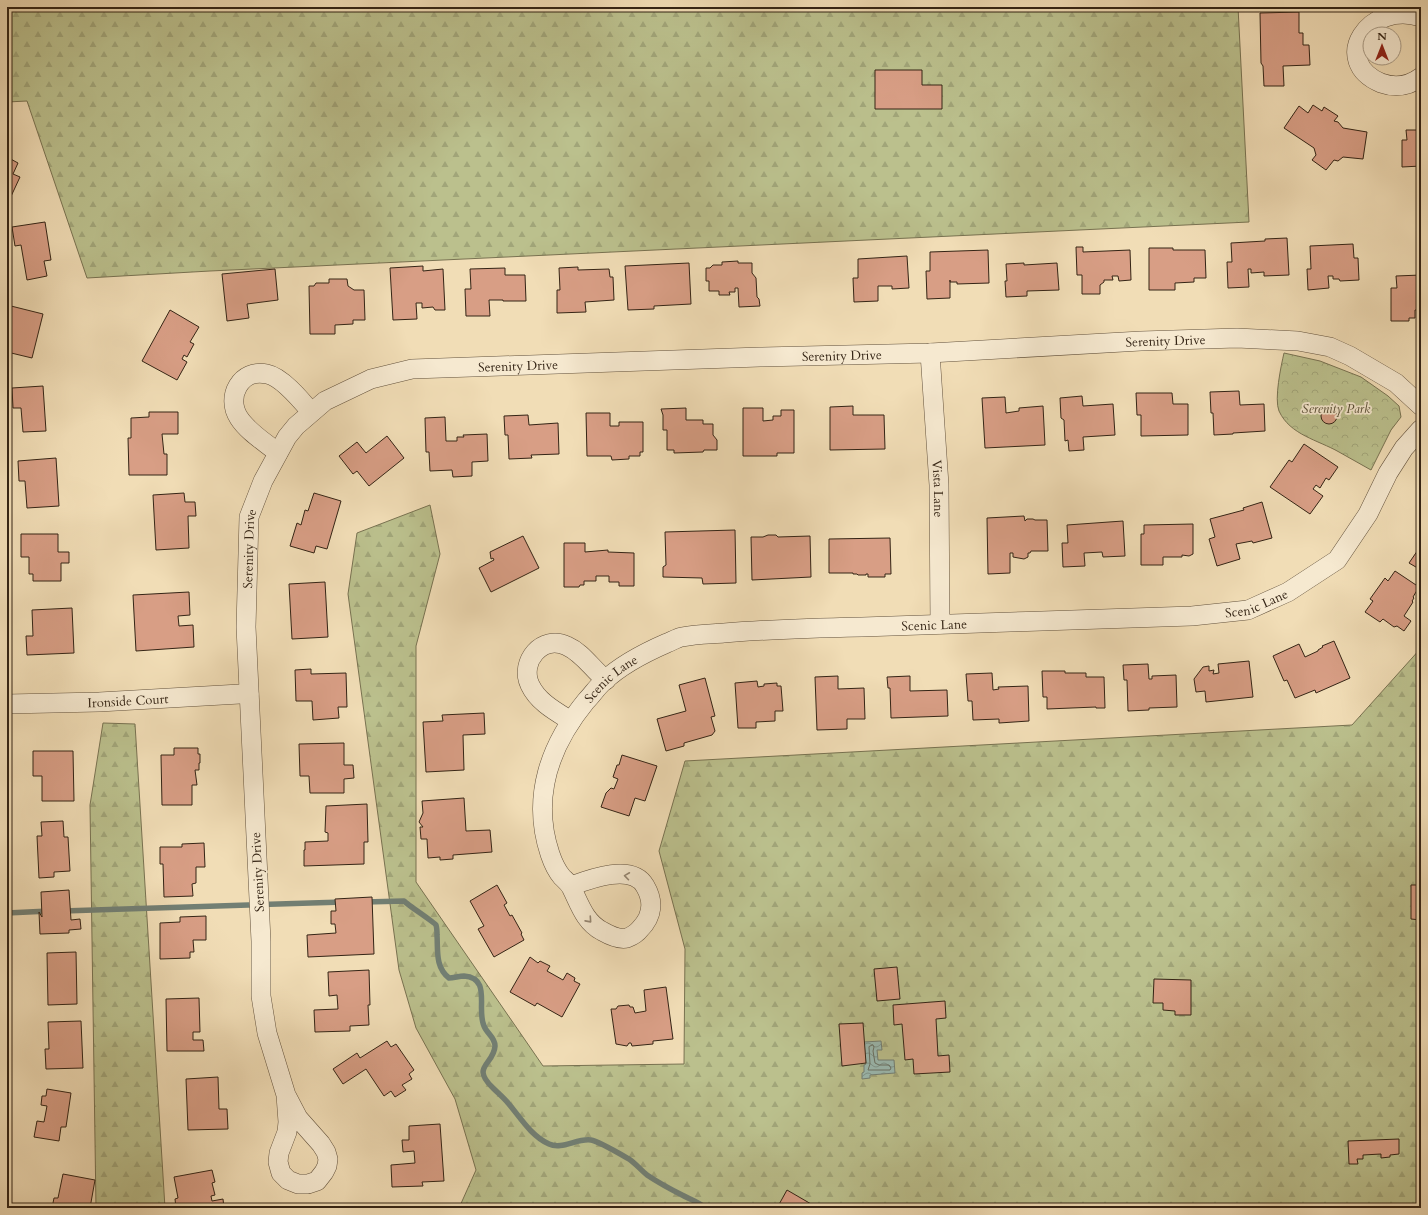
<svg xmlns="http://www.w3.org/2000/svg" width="1428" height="1215" viewBox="0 0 1428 1215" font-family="Cardo,serif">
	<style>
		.forest { fill: url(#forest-firs); stroke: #787251 }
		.park { fill: url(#park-crowns); stroke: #787251 }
		.water { fill: url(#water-waves); stroke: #727f74 }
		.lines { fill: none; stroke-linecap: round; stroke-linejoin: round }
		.shore { stroke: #687064; stroke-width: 1 }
		.stream { stroke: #727f74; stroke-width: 5.5 }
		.building { fill: #d89e85; stroke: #342415 }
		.minor-casing { stroke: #63523d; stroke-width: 20 }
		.minor { stroke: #f6e9d0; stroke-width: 19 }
		.oneway { stroke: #958672 }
		.labels { text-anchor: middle; stroke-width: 3.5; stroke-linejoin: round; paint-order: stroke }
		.street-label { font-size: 13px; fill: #342415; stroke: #f6e9d0 }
		.park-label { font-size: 13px; font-style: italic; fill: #564b33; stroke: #f6e9d0 }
	</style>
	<defs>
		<pattern id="forest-firs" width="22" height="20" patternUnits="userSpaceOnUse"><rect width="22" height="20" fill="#bbc08d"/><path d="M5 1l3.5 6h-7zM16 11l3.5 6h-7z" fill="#a1a579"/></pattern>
		<pattern id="park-crowns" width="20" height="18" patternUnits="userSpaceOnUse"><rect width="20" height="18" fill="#bbc08d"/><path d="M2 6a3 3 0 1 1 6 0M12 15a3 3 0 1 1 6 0" fill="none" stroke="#a1a579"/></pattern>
		<pattern id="water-waves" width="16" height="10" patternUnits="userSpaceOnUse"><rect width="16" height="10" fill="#9bbbb3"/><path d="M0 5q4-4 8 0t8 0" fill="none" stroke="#7f9890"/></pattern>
	</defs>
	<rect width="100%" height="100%" fill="#f1ddb6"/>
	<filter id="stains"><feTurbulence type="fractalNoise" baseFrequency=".005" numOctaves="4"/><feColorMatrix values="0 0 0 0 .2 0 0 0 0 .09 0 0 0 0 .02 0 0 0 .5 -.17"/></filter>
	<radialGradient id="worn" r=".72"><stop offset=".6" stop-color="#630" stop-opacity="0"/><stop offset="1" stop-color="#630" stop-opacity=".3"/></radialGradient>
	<!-- forest -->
	<g class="forest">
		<path d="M7,7H1238L1249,222L210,271L87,278L27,101L7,102Z"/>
		<path d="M430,505L440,554L416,646V882L543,1066L684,1064L685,949L659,851L685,761L1352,725L1421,648V1208H459L476,1170L455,1099L416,1028L399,970L348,594L357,533Z"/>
		<path d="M103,723L135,724L165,1208H96L90,805Z"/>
	</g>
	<!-- park -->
	<path class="park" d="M1284,353L1320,361L1361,377L1388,396L1399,406L1401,417L1391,430L1371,470C1360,464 1350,458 1339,452C1318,440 1290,435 1279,411C1274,399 1281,366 1284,353Z"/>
	<!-- water -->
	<path class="water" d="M881,1041L882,1050H877L878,1060H894L895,1073L870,1075V1078L862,1079V1073L864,1072V1065L866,1064L864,1042Z"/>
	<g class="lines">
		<!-- shore -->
		<path class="shore" d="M873,1045L874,1047L873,1051L875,1063L879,1065H889L891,1068L890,1070H868L870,1064L869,1047Z"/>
		<!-- stream -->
		<g class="stream">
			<path d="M365,902L404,901C408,905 435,923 436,925C437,928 437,932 437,935C438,950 435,967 449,978C454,978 459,976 464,976C492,978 476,1009 484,1026C487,1034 495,1037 495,1046C494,1065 470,1066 493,1088C498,1093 504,1098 508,1103C520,1117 531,1136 549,1144C562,1150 577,1138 591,1140C598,1141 622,1155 629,1159C635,1163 641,1170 647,1175C659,1183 672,1190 684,1196C691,1200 699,1202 705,1208"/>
			<path d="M63,911L343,902"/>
			<path d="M7,913L49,911"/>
		</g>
	</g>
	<!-- building -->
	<g class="building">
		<path d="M676,7H689L676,10Z"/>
		<path d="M1299,12V33H1303V45H1309L1310,65L1283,66L1284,86H1264L1263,66L1261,63L1260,13Z"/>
		<path d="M875,70H922V85H942V109H875Z"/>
		<path d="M1313,105L1322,111L1324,107L1338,116L1334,121L1338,122L1343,128L1367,132L1363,159L1343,157L1338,161L1334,160L1326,170L1312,160L1316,155L1314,148L1284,128L1299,106L1308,113Z"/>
		<path d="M1406,130H1421V166L1402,167V140H1407Z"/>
		<path d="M7,157L18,163L13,174L20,177L7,205Z"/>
		<path d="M45,222L51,260L44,261L47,276L27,280L21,245L15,246L12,227Z"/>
		<path d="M1287,238L1289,275L1264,276V272L1251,273V269H1248L1249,287L1228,288L1227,262H1232L1231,243L1265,241V239Z"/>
		<path d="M1353,244L1354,258H1358L1359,280L1340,281L1339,279H1333V276H1328L1329,288L1308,290L1307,269H1311L1310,246Z"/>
		<path d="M1076,247H1083V252L1130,250L1131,280L1119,281L1118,276H1112L1113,280H1104V282L1100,285V294H1082V275H1077Z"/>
		<path d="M1149,248H1173V250H1205L1206,278H1194V282L1175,283V290H1149Z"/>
		<path d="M988,250L989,283L957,284V282H950V280V298L927,299L926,271H930V252Z"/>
		<path d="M907,256L909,288L892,289V286H878V301L854,302L853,278H858V259Z"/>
		<path d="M738,261V263H752V273L756,278L757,297L759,299L760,306L739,307L738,288H735V292H729L730,295H719V291H709V281H706V268H710L713,265H722V262Z"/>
		<path d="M689,263L691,304L654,306V309L628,310L625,266Z"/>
		<path d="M1024,263V265L1057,263L1059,290L1027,291V296L1006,297L1005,281H1007L1006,264Z"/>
		<path d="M423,266V271L443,269L445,310H435L433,307L422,308V303H416L417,319L393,320L390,268Z"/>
		<path d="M578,267V270L609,269L610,277H613L614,300L585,302L586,312L557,313V290H560L559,268Z"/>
		<path d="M505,268V275H525L526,301H503V300H489L490,316H466L465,289H471L470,269Z"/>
		<path d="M275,269L278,300L247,304L249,318L227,321L222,274Z"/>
		<path d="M1421,275V312L1418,310H1415V318H1409V321H1391V288H1397L1396,276Z"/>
		<path d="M329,279H347L348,286L354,290H364L365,320H353V324L335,325V334H310L309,286H314L316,283H329Z"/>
		<path d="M7,305L43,314L32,358L7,352Z"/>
		<path d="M170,310L199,327L190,342L194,344L187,357L184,355L182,359L187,362L177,380L142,361Z"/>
		<path d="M43,386L46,431L23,432L21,408H13L12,388Z"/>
		<path d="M1239,391L1240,405L1264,404L1265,431L1233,433V434L1214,435L1213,413H1211L1210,392Z"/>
		<path d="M1136,393H1172L1173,404H1188V435L1141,436V415H1137Z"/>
		<path d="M1082,396L1083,406L1113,404L1115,435L1083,437L1084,450L1069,451L1068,440L1065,441L1064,420L1061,418L1060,398Z"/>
		<path d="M1005,397L1006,413L1019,411V408L1043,406L1045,445L985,448L982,398Z"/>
		<path d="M853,406V415H884L885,449L830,450V407Z"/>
		<path d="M686,408V420H703V424H713V435L717,440V450H704L703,452L674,453V450H667V430H663V415L661,409Z"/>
		<path d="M743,408H763V421L773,420V416H781V410H794V453H777V456H743Z"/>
		<circle cx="1329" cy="416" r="8"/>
		<path d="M149,412H178V434H162L164,454H167V475H129L128,438H131V418L149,417Z"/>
		<path d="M586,413H610V426H619V422H643V452H640V456H629V459L612,460L611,456H587Z"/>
		<path d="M528,415L529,425L558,423L559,454L531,455L532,458L509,459L508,435H505L504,416Z"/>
		<path d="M445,417L446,441H457V437H464L463,435L487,434L488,461L472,462V476L453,477L452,470L430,471L429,452H426L425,418Z"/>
		<path d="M387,436L404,458L369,486L357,471L353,474L339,456L357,442L366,453Z"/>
		<path d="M1304,444L1338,467L1329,480L1326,478L1320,488L1316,485L1313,489L1323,496L1310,514L1270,487L1289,460L1292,462Z"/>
		<path d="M56,458L59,506L27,508L25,481H19L18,461Z"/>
		<path d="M184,493L185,502H195L196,516H188L189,548L156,550L153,495Z"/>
		<path d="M314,493L341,501L327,549L316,546L314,553L290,546L297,523L301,525L305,510L308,511Z"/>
		<path d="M1262,502L1272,538L1253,543L1252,541L1236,544L1240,559L1217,566L1209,539L1215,537L1210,519L1244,510L1243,508Z"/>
		<path d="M1024,516L1025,521L1027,519H1033L1035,520H1047L1048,551H1031L1030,553H1028V557L1024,559L1013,557V553H1010V573L988,574L987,518Z"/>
		<path d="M1421,517V526L1417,523Z"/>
		<path d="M1123,521L1125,556L1103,557L1102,552L1084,553L1085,566L1063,567L1062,543H1068L1067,525Z"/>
		<path d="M1193,524V554L1189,556L1182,555V557H1163V565H1141V534H1144V525Z"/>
		<path d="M735,530L736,583L703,584L702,578L663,577V567L666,565L665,532Z"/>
		<path d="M21,534H58V552H69V563H61V581H33V574H29V557H21Z"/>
		<path d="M768,535H776L778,537L810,536L811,577L752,580L751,537H763Z"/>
		<path d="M523,536L539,568L491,592L479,568L494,560L493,558L491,559L490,552Z"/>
		<path d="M890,538L891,574H885V577H868V574H866V575H858L857,574H853V573H829V539Z"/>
		<path d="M564,543H585V552L608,550V552L634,553V586H619V582H609V576H596V581H584V585H580L579,587H564Z"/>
		<path d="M1420,547L1421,548V570L1409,563Z"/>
		<path d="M1395,571L1419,587L1413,597L1414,598L1412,601L1413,602L1404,616L1411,621L1404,631L1397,626L1394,627L1383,619L1380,622L1365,612L1373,601L1370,599L1385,578L1388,581Z"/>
		<path d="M325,582L328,637L292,639L289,584Z"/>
		<path d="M189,592L190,615L178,616L179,626L193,625L194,647L136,651L133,595Z"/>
		<path d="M72,608L74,653L27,655L26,636H33L32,610Z"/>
		<path d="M1334,641L1350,678L1316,693L1315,690L1295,698L1287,680L1284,681L1273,656L1299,644L1305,657L1318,651V650L1323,647L1322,646Z"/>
		<path d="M1249,661L1253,697L1206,702L1205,691L1196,692L1194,679L1203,667L1209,666V671L1214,670L1213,674L1219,673L1218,664Z"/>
		<path d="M1148,664L1149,679H1152V676L1176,675L1177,707L1149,708V710L1128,711L1127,680H1124L1123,665Z"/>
		<path d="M311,669V674L346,673L347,707H338L339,718L313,720L312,701H296L295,670Z"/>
		<path d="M1042,671H1065V673H1086V677H1104L1105,708H1096V707L1047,709V697H1043Z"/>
		<path d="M992,673L993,690L999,689L998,687L1028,686L1029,721L999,723V719L973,720L972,701H968L966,674Z"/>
		<path d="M838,676V689L864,688L865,719H847V729L817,730L815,677Z"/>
		<path d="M910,676V691L947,690L948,716L891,718L890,688H888L887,677Z"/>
		<path d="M705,678L715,716L711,717L715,731L712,735L684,743V746L666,751L657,719L686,711L679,685Z"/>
		<path d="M757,681L758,687L764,686V684L777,683V686H781L783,711H775V721L756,722V728H738L735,683Z"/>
		<path d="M484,713L485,734L463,735L464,770L426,772L423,722L443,721L442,715Z"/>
		<path d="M344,743V765H353L354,778L344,779V793H310L309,776H300L299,744Z"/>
		<path d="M174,748H198V754H200V763H199V770H195L197,785H192V805H162L161,755H174Z"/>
		<path d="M33,751H73L74,801H42V776H33Z"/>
		<path d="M622,755L657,766L645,801L635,798L629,816L601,807L606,793L611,788L614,789L618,779L613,777L617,765H619Z"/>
		<path d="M464,798L466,831L490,830L492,852L453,855V859L440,860V857L428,858L427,839H421L420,827H423L419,822L423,813L422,801Z"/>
		<path d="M367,804L368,842H364V864L304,866V850H305V842L328,841V833L325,832L326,806Z"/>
		<path d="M63,821L64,837H68L70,871L54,872V877L39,878L37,836H42L41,822Z"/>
		<path d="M204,843L205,867H196V883L192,884L193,896L164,897L163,864H160V847H182V844Z"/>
		<path d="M497,885L507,903L504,905L510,916L512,915L522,933L521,934L524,940L494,957L478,929L484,926L470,901Z"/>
		<path d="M1411,885H1421V920L1411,919Z"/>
		<path d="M69,890L71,920L80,919L81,929L69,930V933L40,934L39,912L42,917L41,892Z"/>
		<path d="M372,897L374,954L308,957L307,935L336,933L335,924H331V911H336L335,899Z"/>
		<path d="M206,916V940H193L194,952H190V958L160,959V923L180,922V917Z"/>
		<path d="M76,952L77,1004L48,1005L47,953Z"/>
		<path d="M530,957L538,963L540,961L550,966L547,971L563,980L567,973L575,978L574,981L580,984L562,1017L537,1003L535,1006L510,992Z"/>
		<path d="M897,967L900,999L877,1001L874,969Z"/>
		<path d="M369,970L370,1005H368L369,1025L350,1026V1031L315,1032L314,1010L338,1009L337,995L329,996L328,972Z"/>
		<path d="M1154,979L1191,980V1015H1175V1011L1163,1010V1003H1153Z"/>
		<path d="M666,987L673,1039L653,1041V1044L632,1046L631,1043H629L627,1046L616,1044L611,1009H616L618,1006L629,1005L630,1007H633L635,1013L646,1011L644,990Z"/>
		<path d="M199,998L200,1032H193V1040H203L204,1051H167L166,999Z"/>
		<path d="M945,1001L946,1018L936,1019L938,1056L949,1055L950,1072L914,1074L913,1059L905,1060L902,1024L894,1025L893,1005Z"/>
		<path d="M81,1021L83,1068L46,1069L45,1049H49L48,1022Z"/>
		<path d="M863,1023L866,1063L842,1066L839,1024Z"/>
		<path d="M387,1041L391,1047L396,1044L414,1070L409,1074L412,1079L402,1085L406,1090L395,1097L391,1091L384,1096L366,1069L343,1084L333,1069L357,1053L360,1058Z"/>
		<path d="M218,1077L219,1109H227L228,1129L188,1130L186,1079Z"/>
		<path d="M47,1089L71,1093L66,1127H61L59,1141L34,1137L37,1121L44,1122L47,1106L41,1105L42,1096H46Z"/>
		<path d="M440,1124L444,1181L422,1182L423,1186L392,1187L391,1165L415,1163L414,1151L403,1152L402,1140H409V1126Z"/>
		<path d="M1399,1139V1154L1390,1155V1157L1381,1158V1154L1363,1155V1159H1357L1358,1164H1349L1348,1141Z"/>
		<path d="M212,1170L215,1182L212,1183L215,1195L211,1196L212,1201L223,1199L224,1208H176L175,1199L178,1198L174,1177Z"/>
		<path d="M63,1174L95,1180L90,1208H52L54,1198H58Z"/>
		<path d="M787,1190L818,1208H777Z"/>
	</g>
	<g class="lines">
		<!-- minor casing -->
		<g class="minor-casing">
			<g id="minor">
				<path d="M1421,17C1369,0 1329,61 1381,83C1395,88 1409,86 1421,77"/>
				<path id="s1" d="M930,353L939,485L940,624"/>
				<path d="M278,453C265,442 248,432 239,418C225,397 241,368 267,374C282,377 301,400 311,412"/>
				<path id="s2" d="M7,704L99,702L240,694H249"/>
				<path d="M571,721C555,711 538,702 530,685C519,662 542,634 567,646C583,653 592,669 606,680"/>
				<path id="s3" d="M571,886C590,879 632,863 645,886C654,901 653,916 640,929C637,933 632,936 627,938C619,940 609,935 602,931C585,922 580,905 572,889C570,884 566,881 562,877C556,870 553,863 550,854C531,797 550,745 586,701C592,695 597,687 604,681C622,664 644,653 667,643C672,641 677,638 682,637C695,634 711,634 724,633C770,629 816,628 862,627C972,623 1082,620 1192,616L1248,610L1288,592L1337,560L1368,514L1388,473L1404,448L1421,429"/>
				<path id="s4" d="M286,1095L288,1122L287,1132L279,1153L278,1162L281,1173L288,1180L298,1184H308L317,1181L324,1172L327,1166L328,1159L326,1152L321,1144L298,1118L286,1095L267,1033L261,996V941L246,627L249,517L263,481L287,437L296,426L325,401L371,379L412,369L760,357L930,353L1141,341L1237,338L1298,341L1330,347L1350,356L1396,383L1421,406"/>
			</g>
		</g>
		<!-- minor -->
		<use href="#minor" class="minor"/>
	</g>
	<!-- one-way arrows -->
	<defs><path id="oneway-chevron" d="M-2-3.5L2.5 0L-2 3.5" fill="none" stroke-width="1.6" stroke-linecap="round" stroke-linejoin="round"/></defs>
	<g class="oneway">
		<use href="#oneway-chevron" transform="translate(627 876) rotate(-172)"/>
		<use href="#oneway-chevron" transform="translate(589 920) rotate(48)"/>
	</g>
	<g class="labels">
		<!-- street labels -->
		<g class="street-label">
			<text dy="5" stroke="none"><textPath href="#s4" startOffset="1793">Serenity Drive</textPath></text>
			<text dy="5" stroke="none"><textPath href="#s4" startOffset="1469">Serenity Drive</textPath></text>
			<text dy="5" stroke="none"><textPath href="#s4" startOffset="1145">Serenity Drive</textPath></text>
			<text dy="5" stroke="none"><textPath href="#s1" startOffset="136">Vista Lane</textPath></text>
			<text dy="5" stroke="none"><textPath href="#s4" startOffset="773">Serenity Drive</textPath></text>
			<text dy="5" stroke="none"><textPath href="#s3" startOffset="1122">Scenic Lane</textPath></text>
			<text dy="5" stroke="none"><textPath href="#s3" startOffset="798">Scenic Lane</textPath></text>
			<text dy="5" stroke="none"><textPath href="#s3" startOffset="462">Scenic Lane</textPath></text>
			<text dy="5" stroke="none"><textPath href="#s2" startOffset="121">Ironside Court</textPath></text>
			<text transform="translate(257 872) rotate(-93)" y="5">Serenity Drive</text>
		</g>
		<!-- park labels -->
		<g class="park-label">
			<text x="1336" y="413">Serenity Park</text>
		</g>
	</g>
	<!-- margin -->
	<rect width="1428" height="1215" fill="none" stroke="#f1ddb6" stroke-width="24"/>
	<rect x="8" y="8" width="1412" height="1199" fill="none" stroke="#342415" stroke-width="2"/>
	<rect x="12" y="12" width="1404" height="1191" fill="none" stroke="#342415"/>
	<!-- north arrow -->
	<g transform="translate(1382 46)"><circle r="19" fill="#f6e9d0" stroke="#a89a85"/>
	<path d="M0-3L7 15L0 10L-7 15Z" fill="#8f2418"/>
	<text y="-6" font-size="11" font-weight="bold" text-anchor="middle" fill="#342415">N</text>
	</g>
	<rect width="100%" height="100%" filter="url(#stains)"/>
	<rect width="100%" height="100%" fill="url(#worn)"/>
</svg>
